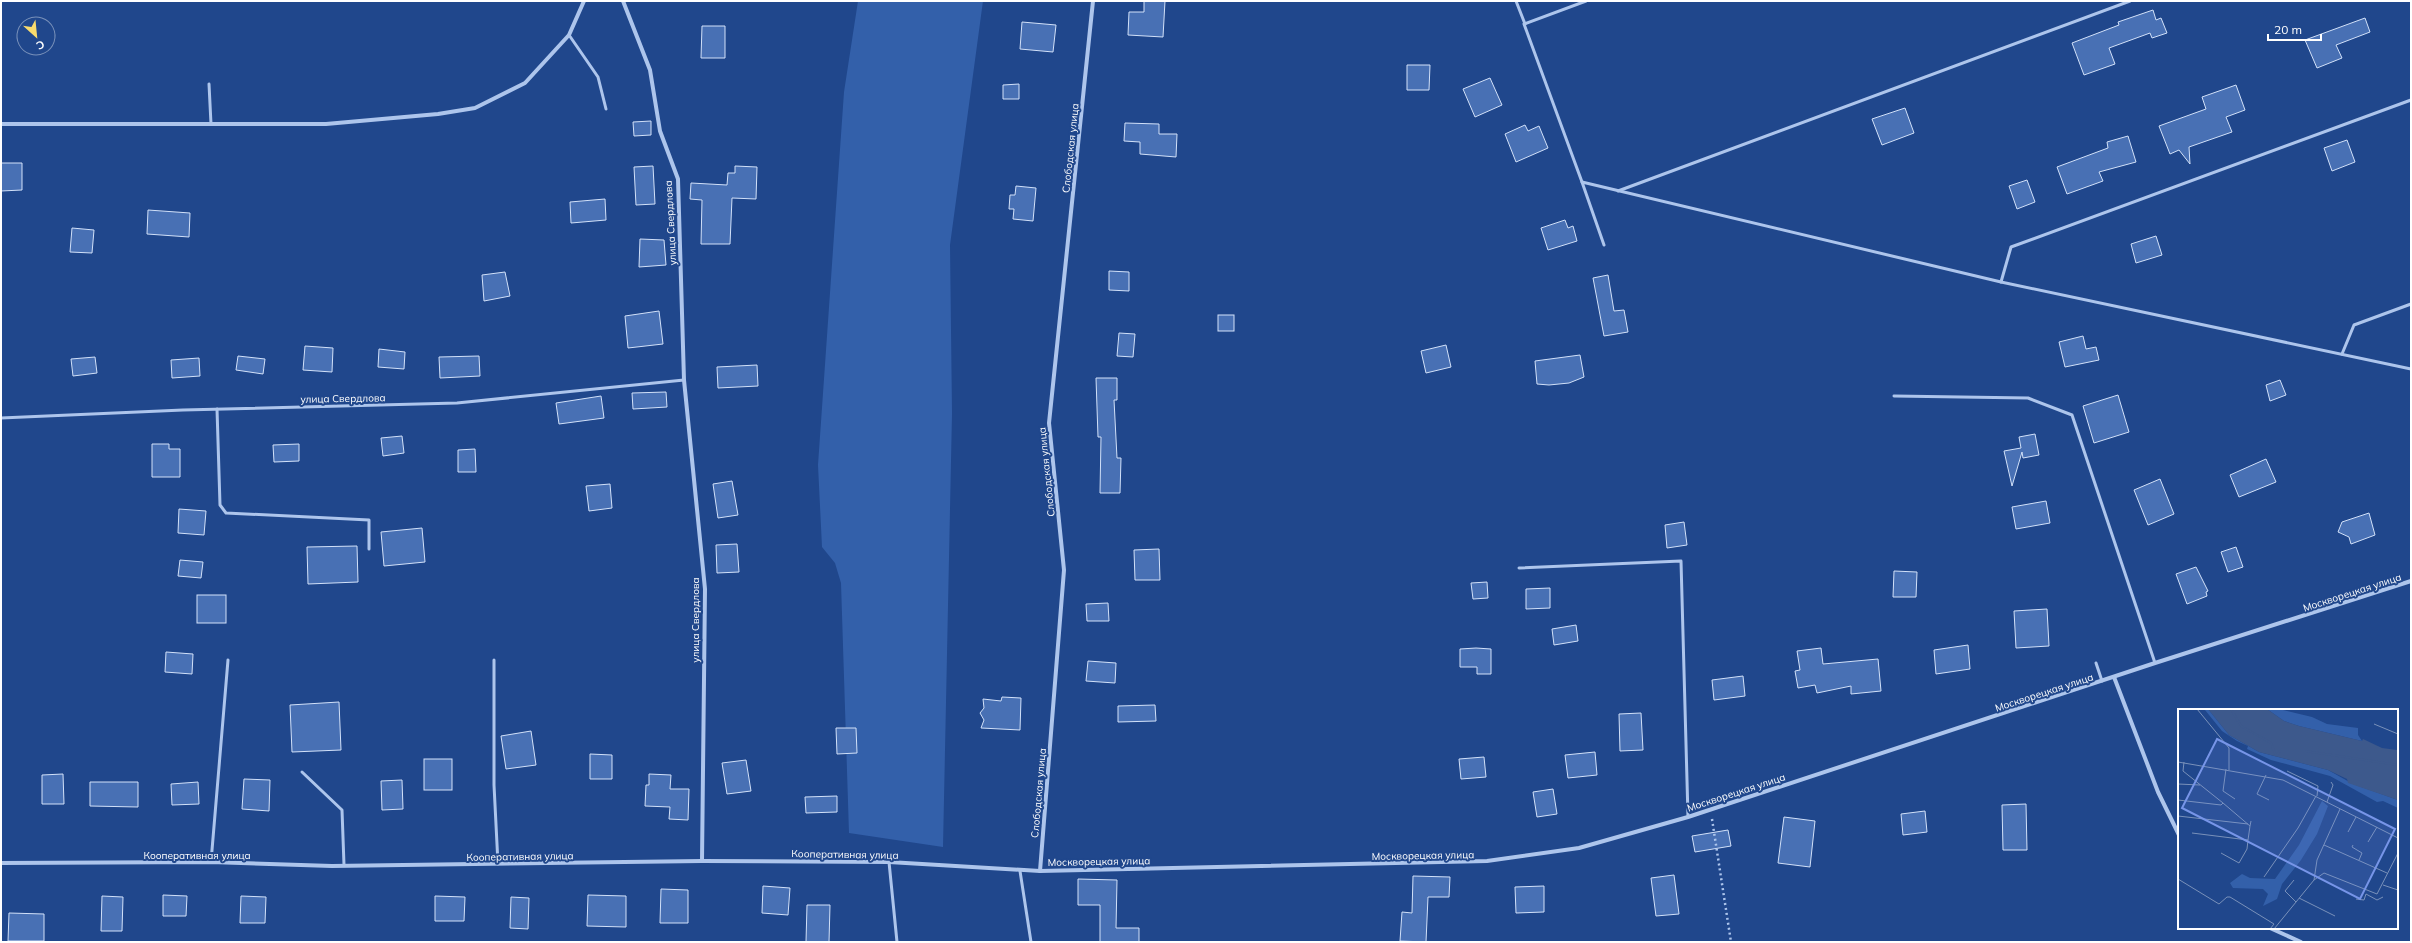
<svg xmlns="http://www.w3.org/2000/svg" width="2412" height="943" viewBox="0 0 2412 943" font-family="Mulish,sans-serif">
	<style>
		.green { fill: #3360aa }
		.building { fill: #4870b4; stroke: #d2e1f9 }
		.lines { fill: none; stroke-linecap: round; stroke-linejoin: round }
		.path { stroke: #adc5ec; stroke-width: 2.5; stroke-dasharray: 2 3; stroke-linecap: butt }
		.service { stroke: #adc5ec; stroke-width: 3 }
		.minor { stroke: #adc5ec; stroke-width: 4 }
		.labels { text-anchor: middle; stroke-width: 4; stroke-linejoin: round; paint-order: stroke }
		.street-label { font-size: 10px; fill: #fff; stroke: #20478c }
		.inset-river { fill: none; stroke: #3d598c; stroke-width: 2 }
		.inset-road { fill: none; stroke: #7991ba; stroke-width: 1 }
		.view { fill: #7795e8; fill-opacity: 0.15; stroke: #7795e8; stroke-width: 2 }
		.inset-edge { fill: none; stroke: #fff; stroke-width: 2 }
	</style>
	<rect width="100%" height="100%" fill="#20478c"/>
	<!-- green -->
	<path class="green" d="M858,1H983L950,245L952,413L943,847L849,833L841,583L835,563L822,547L818,465L844,92Z"/>
	<!-- building -->
	<g class="building">
		<path d="M1144,1H1165L1163,37L1128,35L1129,12H1144Z"/>
		<path d="M2153,10L2156,20L2161,18L2167,33L2152,38L2150,33L2109,48L2115,64L2084,75L2072,43L2119,25L2118,22Z"/>
		<path d="M2365,18L2370,32L2336,45L2342,58L2317,68L2305,40Z"/>
		<path d="M1022,22L1056,25L1053,52L1020,49Z"/>
		<path d="M702,26H725V58H701Z"/>
		<path d="M1407,65H1430L1429,90H1407Z"/>
		<path d="M1490,78L1502,105L1475,117L1463,89Z"/>
		<path d="M1019,84V99H1003V85Z"/>
		<path d="M2236,85L2245,110L2226,117L2232,132L2189,147L2190,164L2179,150L2170,154L2159,126L2206,109L2202,97Z"/>
		<path d="M1905,108L1914,133L1882,145L1872,119Z"/>
		<path d="M651,121V135L634,136L633,122Z"/>
		<path d="M1125,123L1159,124V134H1177L1176,157L1140,154V142L1124,141Z"/>
		<path d="M1525,125L1528,131L1539,126L1548,148L1516,162L1505,134Z"/>
		<path d="M2128,136L2136,162L2099,172L2103,181L2067,194L2057,167L2108,148L2107,142Z"/>
		<path d="M2347,140L2355,162L2332,171L2324,148Z"/>
		<path d="M1,163H22V190L1,191Z"/>
		<path d="M653,166L655,204L636,205L634,167Z"/>
		<path d="M735,166L757,167L756,199L732,198L730,244H701L702,200L690,199L691,183L727,185L728,173H735Z"/>
		<path d="M2027,180L2035,202L2017,209L2009,186Z"/>
		<path d="M1016,186L1036,188L1033,221L1013,219L1014,209H1009L1010,195H1015Z"/>
		<path d="M605,199L606,220L571,223L570,202Z"/>
		<path d="M148,210L190,213L189,237L147,234Z"/>
		<path d="M1565,220L1568,228L1573,226L1577,241L1548,250L1541,228Z"/>
		<path d="M72,228L94,230L92,253L70,252Z"/>
		<path d="M2156,236L2162,255L2136,263L2131,244Z"/>
		<path d="M640,239L664,240L666,265L639,267Z"/>
		<path d="M1109,271L1129,272V291L1109,290Z"/>
		<path d="M505,272L510,296L484,301L482,275Z"/>
		<path d="M1608,275L1614,311L1624,310L1628,332L1604,336L1593,278Z"/>
		<path d="M659,311L663,344L628,348L625,316Z"/>
		<rect x="1218" y="315" width="16" height="16"/>
		<path d="M1119,333L1135,334L1133,357L1117,356Z"/>
		<path d="M2083,336L2086,349L2096,347L2099,360L2065,367L2059,342Z"/>
		<path d="M1446,345L1451,367L1426,373L1421,351Z"/>
		<path d="M305,346L333,348L332,372L303,370Z"/>
		<path d="M379,349L405,352L404,369L378,367Z"/>
		<path d="M1580,355L1584,377L1569,383L1549,385L1537,384L1535,361Z"/>
		<path d="M238,356L265,359L263,374L236,370Z"/>
		<path d="M479,356L480,376L440,378L439,357Z"/>
		<path d="M95,357L97,373L73,376L71,359Z"/>
		<path d="M199,358L200,376L172,378L171,360Z"/>
		<path d="M757,365L758,386L718,388L717,367Z"/>
		<path d="M1096,378H1117V400H1114L1117,458H1121L1120,493H1100L1101,437H1098Z"/>
		<path d="M2280,380L2286,395L2270,401L2266,385Z"/>
		<path d="M666,392L667,407L633,409L632,393Z"/>
		<path d="M2118,395L2129,432L2094,443L2083,406Z"/>
		<path d="M601,396L604,418L559,424L556,403Z"/>
		<path d="M2035,434L2039,455L2023,458L2022,452L2012,486L2004,451L2021,448L2019,437Z"/>
		<path d="M402,436L404,453L383,456L381,438Z"/>
		<path d="M152,444H169V449H180V477H152Z"/>
		<path d="M299,444V461L274,462L273,445Z"/>
		<path d="M475,449L476,472H458V450Z"/>
		<path d="M2266,459L2276,482L2239,497L2230,475Z"/>
		<path d="M2160,479L2174,514L2148,525L2134,490Z"/>
		<path d="M732,481L738,515L718,518L713,484Z"/>
		<path d="M610,484L612,508L589,511L586,486Z"/>
		<path d="M2046,501L2050,523L2016,529L2012,507Z"/>
		<path d="M179,509L206,511L204,535L178,533Z"/>
		<path d="M2369,513L2375,535L2351,544L2349,537L2338,532L2342,522Z"/>
		<path d="M1684,522L1687,545L1667,548L1665,525Z"/>
		<path d="M422,528L425,562L384,566L381,532Z"/>
		<path d="M737,544L739,572L717,573L716,545Z"/>
		<path d="M357,546L358,582L308,584L307,547Z"/>
		<path d="M2236,547L2243,567L2228,572L2221,552Z"/>
		<path d="M1159,549L1160,580H1135L1134,550Z"/>
		<path d="M180,560L203,562L201,578L178,576Z"/>
		<path d="M2196,567L2208,591L2206,592L2207,596L2187,604L2176,574Z"/>
		<path d="M1894,571L1917,572L1916,597H1893Z"/>
		<path d="M1487,582L1488,598L1473,599L1471,583Z"/>
		<path d="M1550,588V608L1526,609V589Z"/>
		<rect x="197" y="595" width="29" height="28"/>
		<path d="M1108,603L1109,621H1087L1086,604Z"/>
		<path d="M2047,609L2049,646L2016,648L2014,611Z"/>
		<path d="M1576,625L1578,641L1554,645L1552,629Z"/>
		<path d="M1968,645L1970,669L1936,674L1934,650Z"/>
		<path d="M1476,648L1491,649V674H1477V667H1460V649Z"/>
		<path d="M1821,648L1823,664L1878,659L1881,691L1851,694V686L1817,693L1815,685L1798,688L1795,671L1800,670L1797,651Z"/>
		<path d="M166,652L193,654L192,674L165,672Z"/>
		<path d="M1088,661L1116,663L1115,683L1086,681Z"/>
		<path d="M1743,676L1745,696L1714,700L1712,680Z"/>
		<path d="M1002,697L1021,698L1020,730L981,728L984,720L980,713L984,708L983,699L1001,701Z"/>
		<path d="M339,702L341,750L292,752L290,705Z"/>
		<path d="M1155,705L1156,721L1118,722V706Z"/>
		<path d="M1641,713L1643,750L1620,751L1619,714Z"/>
		<path d="M836,728H856L857,753L837,754Z"/>
		<path d="M531,731L536,765L506,769L501,736Z"/>
		<path d="M1595,752L1597,775L1568,778L1565,755Z"/>
		<path d="M590,754L612,755V779H590Z"/>
		<path d="M1484,757L1486,777L1461,779L1459,759Z"/>
		<rect x="424" y="759" width="28" height="31"/>
		<path d="M746,760L751,791L727,794L722,763Z"/>
		<path d="M63,774L64,804H42V775Z"/>
		<path d="M649,774L671,775L670,789H689L688,820L669,819L670,807L645,806L646,785H649Z"/>
		<path d="M244,779L270,780L269,811L242,809Z"/>
		<path d="M402,780L403,809L382,810L381,781Z"/>
		<path d="M90,782H138V807L90,806Z"/>
		<path d="M198,782L199,804L172,805L171,784Z"/>
		<path d="M1553,789L1557,814L1537,817L1533,792Z"/>
		<path d="M837,796V812L806,813L805,797Z"/>
		<path d="M2026,804L2027,850H2003L2002,805Z"/>
		<path d="M1925,811L1927,832L1903,835L1901,814Z"/>
		<path d="M1784,817L1815,821L1810,867L1778,863Z"/>
		<path d="M1728,830L1731,846L1695,852L1692,836Z"/>
		<path d="M1674,875L1679,914L1656,916L1651,878Z"/>
		<path d="M1413,876L1450,877L1449,897H1428L1426,942L1400,941L1402,912L1412,913Z"/>
		<path d="M1078,879L1117,880L1116,928H1139V942H1100V905H1078Z"/>
		<path d="M763,886L790,888L788,915L762,913Z"/>
		<path d="M1544,886V912L1516,913L1515,887Z"/>
		<path d="M661,889L688,890V923H660Z"/>
		<path d="M163,895L187,896L186,916H163Z"/>
		<path d="M588,895L626,896V927L587,926Z"/>
		<path d="M102,896L123,897L122,931H101Z"/>
		<path d="M241,896L266,897L265,923H240Z"/>
		<path d="M435,896L465,897L464,921H435Z"/>
		<path d="M511,897L529,898L528,929L510,928Z"/>
		<path d="M807,905H830L829,942H806Z"/>
		<path d="M9,913L44,914V941H8Z"/>
	</g>
	<g class="lines">
		<!-- path -->
		<path class="path" d="M1712,819L1731,942"/>
		<!-- service -->
		<g class="service">
			<path d="M1516,1L1525,24"/>
			<path d="M569,35L598,77L606,109"/>
			<path d="M209,84L211,124"/>
			<path d="M2411,100L2011,247L2001,282L2411,369"/>
			<path d="M1582,182L1524,24L1586,1"/>
			<path d="M1618,191L2130,1"/>
			<path d="M1604,245L1582,182L2001,282"/>
			<path d="M2342,354L2354,325L2411,304"/>
			<path d="M1894,396L2028,398L2072,415L2155,663"/>
			<path d="M217,409L220,505L226,513L369,520V549"/>
			<path d="M1,418L183,410L457,403L684,380"/>
			<path d="M1519,568L1681,561L1688,817"/>
			<path d="M494,660V785L498,864"/>
			<path d="M2096,663L2102,681"/>
			<path d="M302,772L342,810L344,865"/>
			<path d="M211,862L228,660"/>
			<path d="M889,862L897,942"/>
			<path d="M1020,871L1031,942"/>
		</g>
		<!-- minor -->
		<g class="minor">
			<path d="M623,1L650,70L660,131L678,179L684,380L705,589L702,861"/>
			<path d="M1,124H326L438,114L475,108L525,83L569,35L584,1"/>
			<path d="M2114,677L2158,792L2179,835"/>
			<path d="M1,863L211,862L332,866L702,861L889,862L1040,871L1487,861L1579,848L1688,817L2155,663L2411,581"/>
			<path d="M1040,871L1064,570L1049,423L1093,1"/>
			<path d="M2270,928L2301,942"/>
		</g>
	</g>
	<g class="labels">
		<!-- street labels -->
		<g class="street-label">
			<text transform="translate(1070 148) rotate(-84)" y="4">Слободская улица</text>
			<text transform="translate(670 223) rotate(-93)" y="4">улица Свердлова</text>
			<text transform="translate(343 398) rotate(-1)" y="4">улица Свердлова</text>
			<text transform="translate(1046 472) rotate(-96)" y="4">Слободская улица</text>
			<text transform="translate(2352 592) rotate(-18)" y="4">Москворецкая улица</text>
			<text transform="translate(695 620) rotate(-90)" y="4">улица Свердлова</text>
			<text transform="translate(2044 692) rotate(-18)" y="4">Москворецкая улица</text>
			<text transform="translate(1736 792) rotate(-18)" y="4">Москворецкая улица</text>
			<text transform="translate(1038 793) rotate(-85)" y="4">Слободская улица</text>
			<text transform="translate(845 854) rotate(1)" y="4">Кооперативная улица</text>
			<text x="197" y="859">Кооперативная улица</text>
			<text transform="translate(1423 855) rotate(-1)" y="4">Москворецкая улица</text>
			<text transform="translate(520 856) rotate(-1)" y="4">Кооперативная улица</text>
			<text transform="translate(1099 861) rotate(-1)" y="4">Москворецкая улица</text>
		</g>
	</g>
	<!-- overview -->
	<g transform="translate(2178 709)">
		<rect width="220" height="220" fill="#20478c"/>
		<path d="M30,0L51,26L81,43L150,61L175,75L220,91V99L205,92L199,93L152,67L93,51L69,40L70,37L59,32L44,22L27,1ZM89,0H101L134,8L149,15L180,19V26L184,32L121,17L106,12ZM144,92L150,97L139,125L123,151L104,175L99,190L85,197L90,185L85,180L55,179L52,174L64,165L72,169L97,170L121,136Z" fill="#3360aa"/>
		<path d="M30,0H89L106,12L121,17L184,32L185,30L204,39L219,41L220,91L170,74L169,70L150,61L81,43L51,26Z" fill="#3d598c"/>
		<path class="inset-river" d="M53,0L63,17L93,34L98,47M98,47L102,42H127L220,56"/>
		<path class="inset-road" d="M19,0L51,39V61M196,15L220,25M0,53L105,71L220,129M48,60L45,82L57,90M109,62L140,77L139,87M88,66L79,85L91,91M0,75L22,76M0,91L43,96L45,94L5,62L6,53M149,93L155,76L153,73M45,94L72,117L73,112M0,107L70,115M170,123L178,108M14,124L70,131L72,117M190,133L199,118M146,136L209,164M175,136L174,138L184,144L181,151M43,144L61,154L69,140L70,131M86,168L120,119L138,87M0,170L41,195L49,188H52L96,215L92,220M116,171L107,182L118,193M136,171L139,151L162,100M205,176L220,181M188,185L199,191L205,188M121,189L157,207M178,190L186,191L188,185M96,220L136,171L146,164L199,185L220,144"/>
		<path class="view" d="M39,30L217,120L182,190L4,99Z"/>
		<rect width="220" height="220" class="inset-edge"/>
	</g>
	<!-- border -->
	<rect width="2412" height="943" fill="none" stroke="#ffffff" stroke-width="4"/>
	<!-- north arrow -->
	<g transform="translate(36 36) rotate(153)"><circle r="19" fill="#20478c" stroke="#7991ba"/>
	<path d="M0-3L7 15L0 10L-7 15Z" fill="#f9db6d"/>
	<text y="-6" font-size="11" font-weight="bold" text-anchor="middle" fill="#ffffff">С</text>
	</g>
	<!-- scale -->
	<path d="M2268 34v6h53v-6" fill="none" stroke="#ffffff" stroke-width="2"/>
	<text x="2274" y="34" font-size="12" fill="#ffffff" stroke="#20478c" stroke-width="3" paint-order="stroke">20 m</text>
</svg>
